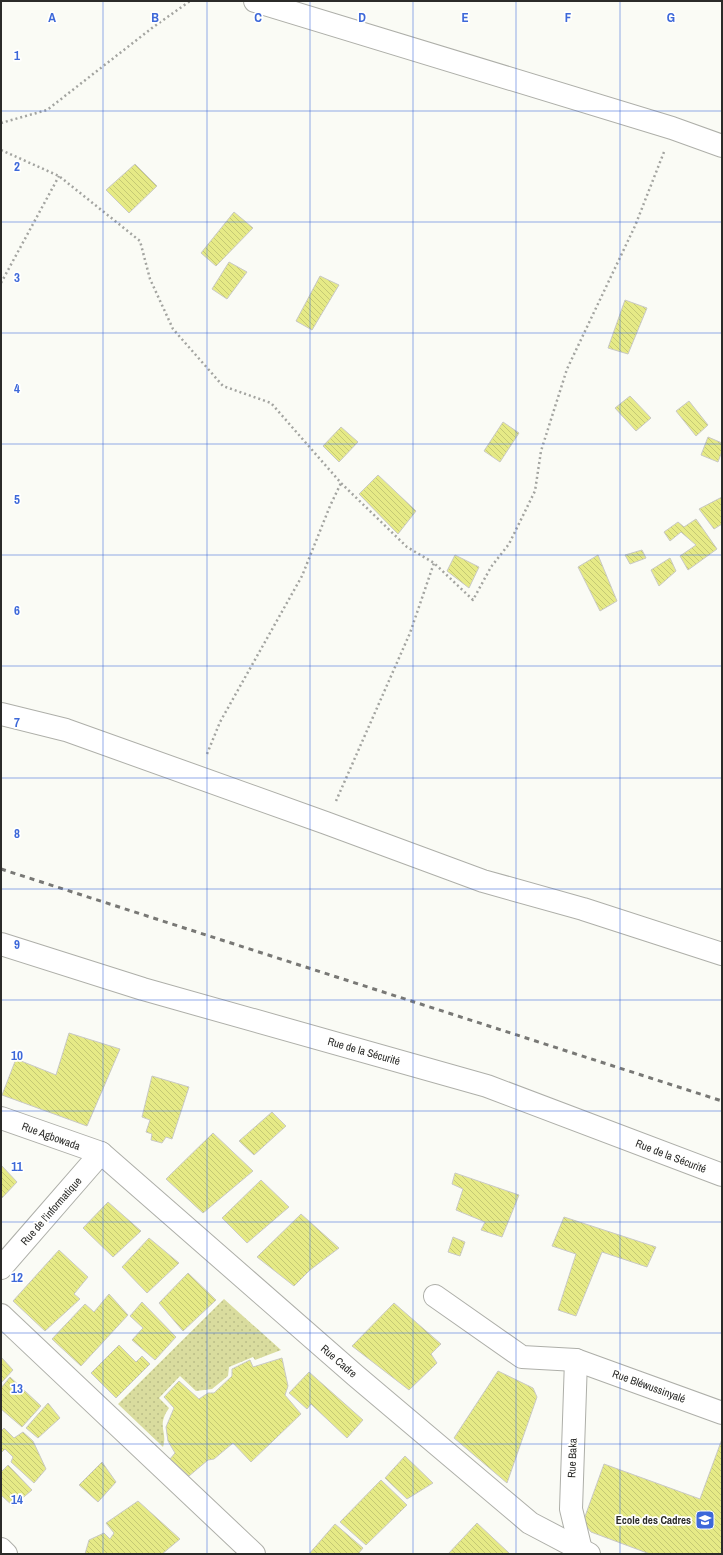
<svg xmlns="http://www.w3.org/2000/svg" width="723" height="1555" viewBox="0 0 723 1555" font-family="'Archivo Narrow',sans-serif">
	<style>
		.grass { fill: url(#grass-dots) }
		.building { fill: url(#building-back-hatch); stroke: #c9c9c4 }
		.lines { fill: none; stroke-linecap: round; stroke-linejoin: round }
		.minor-casing { stroke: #aeafa9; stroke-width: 24 }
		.path { stroke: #a3a4a0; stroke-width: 2.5; stroke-dasharray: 2 3; stroke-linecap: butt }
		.minor { stroke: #fff; stroke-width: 22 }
		.rail { stroke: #787875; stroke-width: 3; stroke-dasharray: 5 5; stroke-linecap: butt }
		.grid { fill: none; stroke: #3d68d9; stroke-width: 1; stroke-opacity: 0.55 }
		.labels { text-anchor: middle; stroke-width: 3.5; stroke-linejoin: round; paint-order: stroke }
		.street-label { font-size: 11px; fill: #2b2b29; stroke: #fffffe }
		.poi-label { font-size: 11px; font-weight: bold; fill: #2b2b29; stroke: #fffffe; text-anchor: end }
		.grid-label { font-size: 13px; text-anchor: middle; font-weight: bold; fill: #3d68d9; stroke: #fffffe; stroke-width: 3.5; stroke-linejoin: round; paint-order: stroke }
	</style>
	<defs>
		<pattern id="grass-dots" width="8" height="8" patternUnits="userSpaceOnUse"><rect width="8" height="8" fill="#d9dc9e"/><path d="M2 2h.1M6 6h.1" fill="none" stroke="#babd88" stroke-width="1.8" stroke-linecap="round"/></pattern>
		<pattern id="building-back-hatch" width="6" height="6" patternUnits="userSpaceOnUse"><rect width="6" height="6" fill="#e6ea86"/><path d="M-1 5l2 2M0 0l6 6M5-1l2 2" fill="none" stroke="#c5c974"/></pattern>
	</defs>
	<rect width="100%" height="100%" fill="#fafbf5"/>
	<!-- grass -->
	<path class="grass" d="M224,1299L281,1350L255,1360L253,1357L229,1367L228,1376L212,1389L196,1391L180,1376L159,1398L169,1408C156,1427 168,1431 163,1447L118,1404Z"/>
	<!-- building -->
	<g class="building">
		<path d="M135,164L157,186L129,213L106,190Z"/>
		<path d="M234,212L253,228L216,266L201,253Z"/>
		<path d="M229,262L247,272L227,299L212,289Z"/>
		<path d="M320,276L339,285L312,330L296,321Z"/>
		<path d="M625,300L647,308L628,354L608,348Z"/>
		<path d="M630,396L651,418L636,431L615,408Z"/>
		<path d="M689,401L708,425L696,436L676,411Z"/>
		<path d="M503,422L519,433L500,462L484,451Z"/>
		<path d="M341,427L358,442L339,462L323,446Z"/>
		<path d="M708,437L722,443V451L718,462L701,455Z"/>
		<path d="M378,475L416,511L398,534L359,494Z"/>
		<path d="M722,497V524L714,529L699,509Z"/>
		<path d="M696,519L717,549L688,570L680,556L696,545L681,532L670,541L664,532L678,522L684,527Z"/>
		<path d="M642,550L646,558L630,564L625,555Z"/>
		<path d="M455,555L479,567L469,588L447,571Z"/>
		<path d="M598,555L617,601L600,611L578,567Z"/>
		<path d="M670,558L676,571L659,586L651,570Z"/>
		<path d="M69,1033L120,1049L87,1126L2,1095L16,1059L56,1075Z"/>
		<path d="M152,1076L189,1087L172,1139L166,1137L162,1143L151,1140L152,1134L146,1132L150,1120L142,1117Z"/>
		<path d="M272,1112L286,1126L254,1155L239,1141Z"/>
		<path d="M213,1133L253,1171L203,1213L166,1179Z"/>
		<path d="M1,1165L17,1182L1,1199Z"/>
		<path d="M455,1173L519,1195L502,1237L481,1230L485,1222L456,1210L463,1189L452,1184Z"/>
		<path d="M261,1180L289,1207L247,1243L222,1218Z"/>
		<path d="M108,1202L141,1231L113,1257L83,1228Z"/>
		<path d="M301,1214L339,1248L310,1270L294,1286L257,1257Z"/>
		<path d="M564,1217L656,1247L647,1267L602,1252L576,1316L558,1310L576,1254L552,1246Z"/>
		<path d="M453,1237L465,1242L460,1256L448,1252Z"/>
		<path d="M149,1238L179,1263L147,1293L122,1267Z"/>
		<path d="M59,1250L88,1277L74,1294L80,1299L45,1331L13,1301Z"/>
		<path d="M188,1273L216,1300L183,1331L159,1303Z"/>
		<path d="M109,1294L128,1315L81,1366L52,1339L85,1304L94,1312Z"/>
		<path d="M142,1302L176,1337L155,1360L132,1340L143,1328L130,1316Z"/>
		<path d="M394,1303L441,1344L431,1354L437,1363L409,1390L352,1346Z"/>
		<path d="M119,1345L136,1362L142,1356L150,1364L116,1398L91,1373Z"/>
		<path d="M1,1357L13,1370L1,1383Z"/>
		<path d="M282,1358L288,1386L285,1395L301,1414L251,1462L233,1443L214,1459L208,1460L189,1476L170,1459L175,1453L168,1441L166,1427L174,1408L164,1397L179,1381L199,1399L208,1393H214L232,1376V1369L250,1360L253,1367Z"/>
		<path d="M498,1371L533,1388L537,1397L507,1483L454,1438Z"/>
		<path d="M309,1372L363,1420L347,1438L311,1404L307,1409L289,1393Z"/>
		<path d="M10,1377L41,1406L22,1427L1,1409V1388Z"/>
		<path d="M48,1403L60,1418L38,1438L26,1428Z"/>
		<path d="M4,1428L14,1438L23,1432L33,1441L46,1469L34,1483L11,1462L13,1457L5,1449L1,1453V1431Z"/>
		<path d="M722,1439V1554H650L591,1532L583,1522L604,1464L700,1499Z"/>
		<path d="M405,1456L433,1483L407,1499L385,1478Z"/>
		<path d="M102,1462L116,1482L98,1502L79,1485Z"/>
		<path d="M8,1465L32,1490L13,1506L1,1495V1472Z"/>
		<path d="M381,1480L407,1505L366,1545L340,1522Z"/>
		<path d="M138,1501L180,1539L162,1554H85L89,1540L104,1533L110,1539L114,1533L106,1523Z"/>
		<path d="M477,1523L509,1553L508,1554H448Z"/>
		<path d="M335,1524L363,1548L358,1554H309Z"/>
	</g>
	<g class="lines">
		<!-- minor casing -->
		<g class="minor-casing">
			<g id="minor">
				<path d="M255,1L672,128L722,146"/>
				<path d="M1,714L66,730L326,823L483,881L583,909L722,954"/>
				<path d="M1,944L143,989L487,1086L722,1175"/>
				<path d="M1,1118L101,1153L356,1376L530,1523L589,1554"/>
				<path d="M1,1268L101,1153"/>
				<path d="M435,1296L522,1357L576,1360L722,1413"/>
				<path d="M1,1315L254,1554"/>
				<path d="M576,1360L571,1509L581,1550L580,1554"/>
				<path d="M1,1549L6,1554"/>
			</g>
		</g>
		<!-- path -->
		<g class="path">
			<path d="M1,123L47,110L152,28L190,1"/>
			<path d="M1,150L59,176L140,241L150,279L173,329L223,386L271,403L341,483L407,547L434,563L473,600L491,567L509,544L535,491L541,451L567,369L635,226L664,152"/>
			<path d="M1,283L59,176"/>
			<path d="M207,754L220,722L302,576L330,506L341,483"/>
			<path d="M336,801L410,633L434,563"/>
		</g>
		<!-- minor -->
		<use href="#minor" class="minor"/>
		<!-- rail -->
		<path class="rail" d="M1,869L722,1101"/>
	</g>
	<!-- grid -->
	<path class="grid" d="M103,1V1554M207,1V1554M310,1V1554M413,1V1554M516,1V1554M620,1V1554M1,111H722M1,222H722M1,333H722M1,444H722M1,555H722M1,666H722M1,778H722M1,889H722M1,1000H722M1,1111H722M1,1222H722M1,1333H722M1,1444H722"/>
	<!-- icons -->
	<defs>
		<g id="university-square" transform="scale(1)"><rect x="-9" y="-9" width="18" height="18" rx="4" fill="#3d68d9" stroke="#fffffe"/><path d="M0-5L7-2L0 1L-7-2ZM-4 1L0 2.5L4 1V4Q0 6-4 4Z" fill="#fff"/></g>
	</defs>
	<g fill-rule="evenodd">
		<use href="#university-square" x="705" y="1520"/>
	</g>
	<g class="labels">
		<!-- street labels -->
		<g class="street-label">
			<text transform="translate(364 1051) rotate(16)" y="4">Rue de la Sécurité</text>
			<text transform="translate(51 1136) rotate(20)" y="4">Rue Agbowada</text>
			<text transform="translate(671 1156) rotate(21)" y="4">Rue de la Sécurité</text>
			<text transform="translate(51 1211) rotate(-49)" y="4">Rue de l'informatique</text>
			<text transform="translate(339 1361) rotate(41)" y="4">Rue Cadre</text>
			<text transform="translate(649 1386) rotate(20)" y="4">Rue Bléwussinyalé</text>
			<text transform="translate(572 1458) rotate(-88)" y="4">Rue Baka</text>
		</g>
		<!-- poi labels -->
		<g class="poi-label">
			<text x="691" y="1524">Ecole des Cadres</text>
		</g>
	</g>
	<g class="grid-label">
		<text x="52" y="22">A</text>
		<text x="155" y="22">B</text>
		<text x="258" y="22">C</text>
		<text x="362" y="22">D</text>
		<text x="465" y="22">E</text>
		<text x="568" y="22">F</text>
		<text x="671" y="22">G</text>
		<text x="17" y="60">1</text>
		<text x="17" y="171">2</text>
		<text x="17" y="282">3</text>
		<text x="17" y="393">4</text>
		<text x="17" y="504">5</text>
		<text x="17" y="615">6</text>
		<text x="17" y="727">7</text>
		<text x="17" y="838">8</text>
		<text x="17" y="949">9</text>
		<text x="17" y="1060">10</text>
		<text x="17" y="1171">11</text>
		<text x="17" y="1282">12</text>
		<text x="17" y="1393">13</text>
		<text x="17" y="1504">14</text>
	</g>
	<!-- border -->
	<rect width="723" height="1555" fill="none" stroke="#2b2b29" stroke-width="4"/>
</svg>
